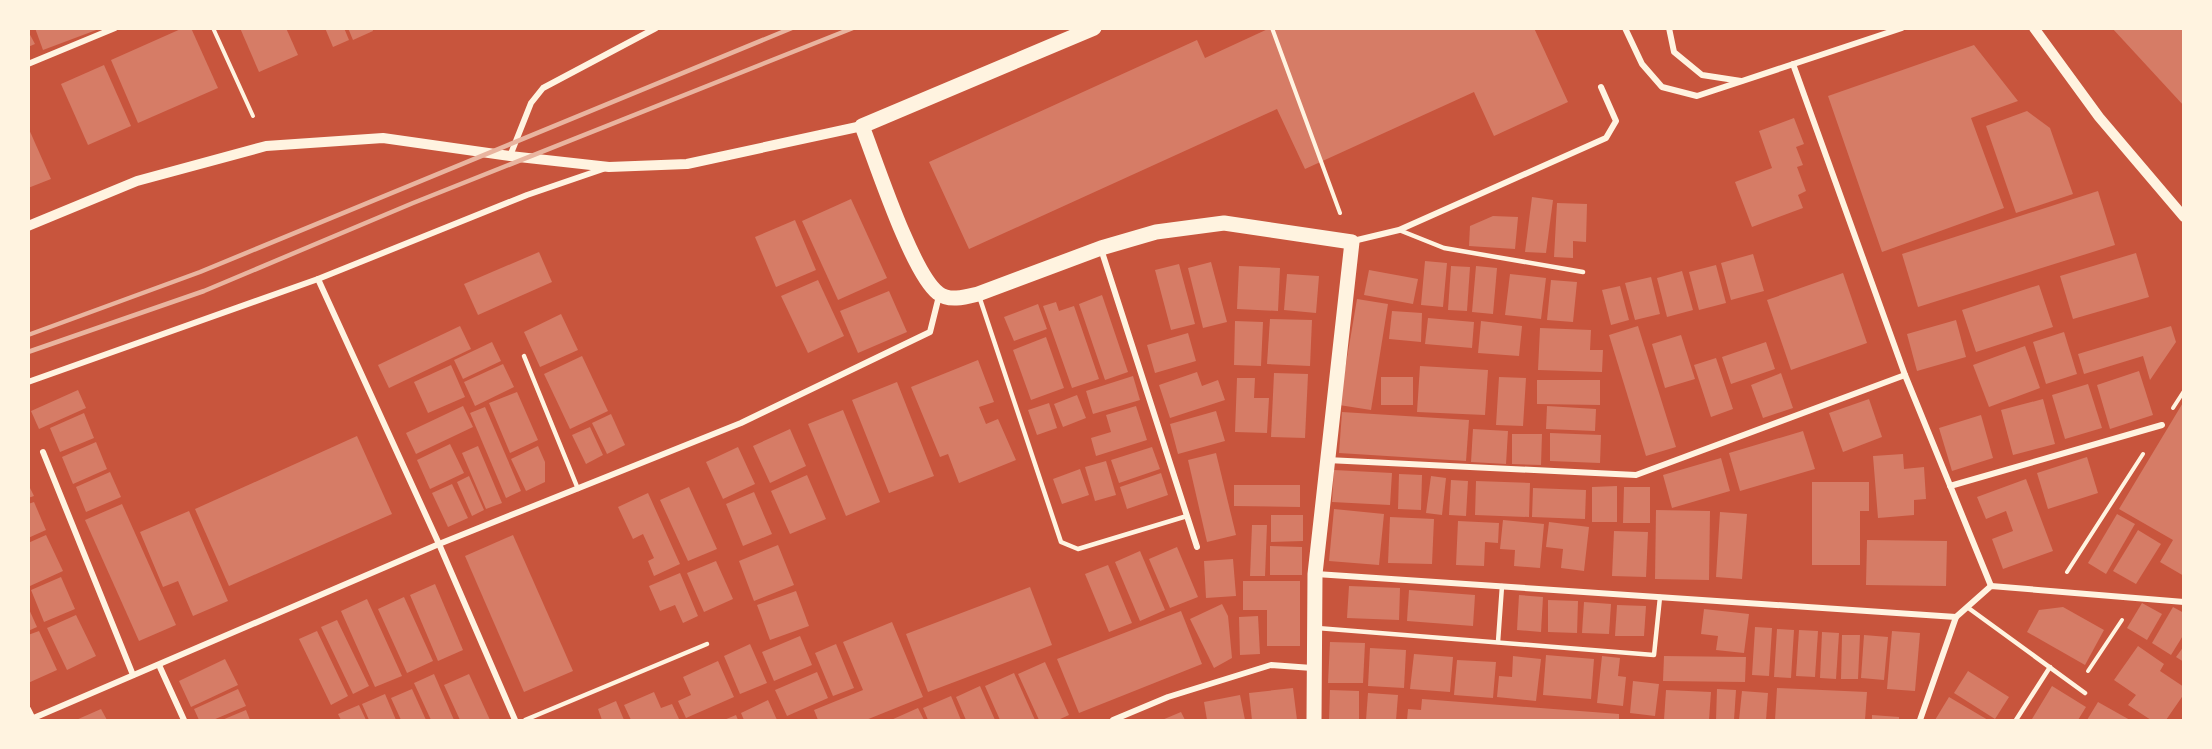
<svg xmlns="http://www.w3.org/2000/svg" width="2212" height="749" viewBox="0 0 2212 749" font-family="Signika,sans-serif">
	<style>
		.building { fill: #d67c66 }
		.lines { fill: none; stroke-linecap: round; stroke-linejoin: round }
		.path { stroke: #fff3e0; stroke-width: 4 }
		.service { stroke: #fff3e0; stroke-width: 4.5 }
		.minor { stroke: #fff3e0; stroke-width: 6 }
		.tertiary { stroke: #fff3e0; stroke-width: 10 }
		.primary { stroke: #fff3e0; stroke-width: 15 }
		.rail { stroke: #e9b49f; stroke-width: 4.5 }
	</style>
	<rect width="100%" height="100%" fill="#c8553d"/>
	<!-- building -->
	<g class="building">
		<path d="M35,28H99V29L43,50Z"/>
		<path d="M183,28H191L218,88L138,123L111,60Z"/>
		<path d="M240,28H286L298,55L259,72Z"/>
		<path d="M325,28H344L349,40L333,47Z"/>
		<path d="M348,28H372L373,31L353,40Z"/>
		<path d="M1270,28H1534L1568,102L1494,136L1474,92L1305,169L1277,109L969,249L929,162L1197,40L1205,58Z"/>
		<path d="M2112,28H2184V106Z"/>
		<path d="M28,31L35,44L28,47Z"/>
		<path d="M1974,45L2018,101L1971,118L2004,208L1882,252L1828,96Z"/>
		<path d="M104,65L131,126L88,145L61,84Z"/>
		<path d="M2027,111L2050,128L2073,194L2016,213L1986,126Z"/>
		<path d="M1794,118L1804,144L1796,147L1803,165L1797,167L1806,191L1798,195L1803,208L1752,227L1735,182L1772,168L1759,131Z"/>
		<path d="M28,127L51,179L28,188Z"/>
		<path d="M2098,191L2115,245L1918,307L1902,254Z"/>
		<path d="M1532,197L1553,200L1546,253L1525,252Z"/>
		<path d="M851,199L887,278L838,300L802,221Z"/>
		<path d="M1557,203L1587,204L1586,242L1573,241V258L1554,257Z"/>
		<path d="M1493,216L1518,217L1515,249L1469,246L1470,226Z"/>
		<path d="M795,220L816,270L776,287L755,237Z"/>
		<path d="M539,252L552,282L478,315L464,284Z"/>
		<path d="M2136,253L2149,297L2073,319L2060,276Z"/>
		<path d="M1753,254L1764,291L1731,300L1721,263Z"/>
		<path d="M1425,261L1447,263L1443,307L1421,305Z"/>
		<path d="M1211,262L1227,322L1203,328L1188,268Z"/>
		<path d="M1179,264L1195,324L1171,330L1155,270Z"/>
		<path d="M1716,265L1726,303L1699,310L1689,272Z"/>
		<path d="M1239,266L1280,268L1278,311L1237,309Z"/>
		<path d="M1451,266L1470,267L1467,311L1448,310Z"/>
		<path d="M1476,266L1497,268L1493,314L1472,312Z"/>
		<path d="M1369,270L1418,279L1413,304L1364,295Z"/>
		<path d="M1682,271L1693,310L1667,317L1657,278Z"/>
		<path d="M1843,273L1867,343L1791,370L1767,300Z"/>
		<path d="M1287,274L1319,276L1316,313L1284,310Z"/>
		<path d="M1510,274L1546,278L1541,319L1505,315Z"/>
		<path d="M1651,277L1660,314L1635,320L1625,283Z"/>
		<path d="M818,280L844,336L808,353L781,296Z"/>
		<path d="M1551,280L1577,282L1573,322L1547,320Z"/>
		<path d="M2039,285L2053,327L1976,352L1962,310Z"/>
		<path d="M1620,286L1629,320L1611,325L1602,290Z"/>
		<path d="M889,291L907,332L858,353L840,311Z"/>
		<path d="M1102,295L1128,372L1105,380L1079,304Z"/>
		<path d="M1357,299L1388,304L1371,410L1339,405Z"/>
		<path d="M1056,302L1059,311L1074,306L1099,379L1072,388L1043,306Z"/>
		<path d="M1038,304L1047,329L1014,341L1004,317Z"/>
		<path d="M1392,311L1422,313L1421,342L1389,339Z"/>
		<path d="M561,314L578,350L540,367L524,332Z"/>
		<path d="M1428,318L1474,322L1472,348L1425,344Z"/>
		<path d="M1270,319L1312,320L1310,366L1267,364Z"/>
		<path d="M1956,320L1966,357L1917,371L1907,334Z"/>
		<path d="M1235,321L1263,322L1261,366L1234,365Z"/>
		<path d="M1481,321L1522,326L1519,356L1478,353Z"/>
		<path d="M460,326L471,349L389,388L378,365Z"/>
		<path d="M1638,326L1676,447L1646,456L1609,335Z"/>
		<path d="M2171,326L2176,342L2150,380L2143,356L2084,374L2078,354Z"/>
		<path d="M1540,328L1591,330L1590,350H1603L1602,372L1538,370Z"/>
		<path d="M2064,332L2077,374L2046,384L2033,342Z"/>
		<path d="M1188,333L1196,361L1155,373L1147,345Z"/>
		<path d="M1681,335L1695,379L1665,388L1652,344Z"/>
		<path d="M1046,337L1064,388L1031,400L1013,350Z"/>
		<path d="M492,342L501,361L463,379L454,360Z"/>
		<path d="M1766,342L1775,369L1731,384L1722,357Z"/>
		<path d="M2025,346L2040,388L1989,407L1973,365Z"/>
		<path d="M582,356L608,411L570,429L544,374Z"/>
		<path d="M1716,358L1733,409L1711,417L1694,365Z"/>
		<path d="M978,360L994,402L979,407L986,424L998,419L1016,460L959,483L948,454L940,457L911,387Z"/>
		<path d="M503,364L514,387L475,406L464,382Z"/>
		<path d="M451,365L465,397L428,413L414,382Z"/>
		<path d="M1420,366L1488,370L1485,415L1417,412Z"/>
		<path d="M2139,371L2153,415L2110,429L2097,385Z"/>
		<path d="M1197,372L1202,386L1218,380L1225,400L1170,418L1159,385Z"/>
		<path d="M1274,373L1308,374L1305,438L1271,437Z"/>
		<path d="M1781,373L1793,408L1763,418L1751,385Z"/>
		<path d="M1133,376L1140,400L1093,414L1086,391Z"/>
		<rect x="1381" y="377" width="32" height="28"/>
		<path d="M1499,377L1526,378L1523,426L1496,425Z"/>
		<path d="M1237,378H1255L1254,398H1269L1267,433L1235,432Z"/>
		<path d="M1537,380H1600V405L1537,404Z"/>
		<path d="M897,382L934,476L889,493L852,400Z"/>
		<path d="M2088,384L2102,428L2065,439L2052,395Z"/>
		<path d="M78,390L86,408L39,429L31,411Z"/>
		<path d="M517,392L538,440L510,453L489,403Z"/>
		<path d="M1077,395L1086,418L1063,427L1054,404Z"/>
		<path d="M1869,399L1882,437L1843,452L1829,413Z"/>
		<path d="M2043,399L2055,444L2013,455L2001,410Z"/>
		<path d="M2184,401V576L2160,562L2173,540L2119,509Z"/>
		<path d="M1049,403L1057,428L1037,435L1028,410Z"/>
		<path d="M463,406L473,427L416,454L406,433Z"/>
		<path d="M1136,406L1147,440L1096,456L1091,438L1111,432L1106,415Z"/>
		<path d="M1547,406L1596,409L1595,431L1546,429Z"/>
		<path d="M485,407L521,491L506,498L470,413Z"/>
		<path d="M843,410L880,502L846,516L808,424Z"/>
		<path d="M1216,411L1225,441L1178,454L1170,424Z"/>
		<path d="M1342,412L1469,420L1466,461L1339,453Z"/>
		<path d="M84,413L94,438L60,452L50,428Z"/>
		<path d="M611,414L625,445L607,454L592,423Z"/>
		<path d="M1981,415L1993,458L1952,471L1939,428Z"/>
		<path d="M590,427L603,455L586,464L572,435Z"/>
		<path d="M790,429L806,466L770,483L753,446Z"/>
		<path d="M1473,429L1508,431L1506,464L1471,462Z"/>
		<path d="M1803,431L1815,469L1740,491L1729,453Z"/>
		<path d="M1550,433L1601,435L1600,463L1550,461Z"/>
		<path d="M1512,434H1542L1541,465L1512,464Z"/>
		<path d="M357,436L392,514L229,586L195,509Z"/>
		<path d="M96,442L107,469L73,484L62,457Z"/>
		<path d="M450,444L464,473L430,489L417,460Z"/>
		<path d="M478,446L502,503L486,509L462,453Z"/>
		<path d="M538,446L545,462V482L526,491L511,459Z"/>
		<path d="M738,447L755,484L723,499L706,462Z"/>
		<path d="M1152,447L1160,469L1119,483L1111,460Z"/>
		<path d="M1216,453L1236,535L1207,542L1188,460Z"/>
		<path d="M1903,454L1904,469L1924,467L1926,499L1914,500V515L1878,518L1873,456Z"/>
		<path d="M2087,457L2098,493L2048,509L2037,473Z"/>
		<path d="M1721,458L1730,491L1672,508L1663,475Z"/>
		<path d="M1106,461L1116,495L1095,501L1085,467Z"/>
		<path d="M1080,469L1089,495L1062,504L1053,479Z"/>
		<path d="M1334,470L1392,473L1390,505L1332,502Z"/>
		<path d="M110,472L121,497L86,512L76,487Z"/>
		<path d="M1161,473L1168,495L1127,509L1120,487Z"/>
		<path d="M1399,474L1422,475L1421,510L1398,509Z"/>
		<path d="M807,475L826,519L790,534L771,491Z"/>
		<path d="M469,476L484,510L472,516L457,482Z"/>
		<path d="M1431,476L1446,478L1442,515L1426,513Z"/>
		<path d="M2026,479L2053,551L2003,569L1992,539L2013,531L2006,511L1986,519L1977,497Z"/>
		<path d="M1451,480L1468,481L1466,516L1449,515Z"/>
		<path d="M1476,481L1530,483L1529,517L1475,515Z"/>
		<path d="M1812,482H1869V511H1860V565H1812Z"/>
		<path d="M28,484L34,496L28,498Z"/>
		<path d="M452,484L468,518L448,527L432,493Z"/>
		<path d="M1234,485H1300V507L1234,506Z"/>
		<path d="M1617,486V522H1592V487Z"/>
		<path d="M689,487L717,549L688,561L660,500Z"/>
		<path d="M1624,487H1650V523H1623Z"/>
		<path d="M1533,488L1586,490L1585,519L1532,517Z"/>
		<path d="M754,492L772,534L743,546L726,504Z"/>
		<path d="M648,493L680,564L654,576L648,561L654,558L643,534L633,539L618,507Z"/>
		<path d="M34,502L46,530L28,538V504Z"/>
		<path d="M122,504L176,625L139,641L85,520Z"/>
		<path d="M1334,509L1384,514L1379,565L1329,561Z"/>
		<path d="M1656,510L1710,511L1709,580L1655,579Z"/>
		<path d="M189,511L228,601L193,616L178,581L163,587L140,532Z"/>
		<path d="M1720,512L1747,514L1742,579L1716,577Z"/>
		<path d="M2117,514L2135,524L2106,574L2088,563Z"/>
		<path d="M1271,515H1303V541L1271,542Z"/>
		<path d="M1390,517L1434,519L1432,564L1388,563Z"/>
		<path d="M1503,520L1544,524L1540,568L1514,566L1515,550L1500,549Z"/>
		<path d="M1458,521L1499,523L1498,543L1485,542L1484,566L1456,565Z"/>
		<path d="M1549,522L1589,527L1584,571L1561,568L1563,549L1546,547Z"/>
		<path d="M1252,525H1267L1265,576H1250Z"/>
		<path d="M2138,530L2161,544L2136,584L2113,571Z"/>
		<path d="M1614,531L1648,532L1646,577L1612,576Z"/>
		<path d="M46,535L63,571L30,586L28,543Z"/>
		<path d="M513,535L573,671L524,692L465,556Z"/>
		<path d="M1867,540L1947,541L1946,586L1866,585Z"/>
		<path d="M778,545L794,585L754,601L739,561Z"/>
		<path d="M1270,546L1302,547V575H1270Z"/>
		<path d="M1177,547L1198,597L1170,608L1149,559Z"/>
		<path d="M1140,551L1165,610L1140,621L1115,562Z"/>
		<path d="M1233,559L1236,596L1206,598L1204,561Z"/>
		<path d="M716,561L733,599L704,612L687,573Z"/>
		<path d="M1108,565L1132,623L1109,632L1085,574Z"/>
		<path d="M680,573L698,616L683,623L675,605L660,611L649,586Z"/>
		<path d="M61,577L75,609L44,622L31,590Z"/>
		<path d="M1243,581H1300V646H1267V610H1243Z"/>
		<path d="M435,584L463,650L438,661L410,595Z"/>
		<path d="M1349,586L1400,588L1399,620L1347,618Z"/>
		<path d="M1030,587L1052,645L928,692L906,634Z"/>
		<path d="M1409,590L1475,595L1473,626L1407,621Z"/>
		<path d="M796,591L809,626L770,640L757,605Z"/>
		<path d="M1519,595L1543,597L1541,632L1517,630Z"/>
		<path d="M404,597L433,661L407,673L378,609Z"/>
		<path d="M367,599L402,676L375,687L341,611Z"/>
		<path d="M1548,600L1578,601L1577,633L1548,632Z"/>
		<path d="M1584,602L1611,604L1609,634L1582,633Z"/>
		<path d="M2142,603L2162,614L2147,640L2127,628Z"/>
		<path d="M1222,604L1228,616L1232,658L1214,668L1190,619Z"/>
		<path d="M1617,605L1646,606L1644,636H1615Z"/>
		<path d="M28,607L37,627L28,631Z"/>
		<path d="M2063,607L2104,630L2085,665L2027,632L2039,610Z"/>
		<path d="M2173,607L2184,613V634L2171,655L2152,643Z"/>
		<path d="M1704,609L1749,614L1744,653L1716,650L1718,636L1701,634Z"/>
		<path d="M1181,611L1202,664L1079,713L1057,659Z"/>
		<path d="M76,615L96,656L67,670L47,628Z"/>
		<path d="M1258,616L1260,654L1240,655L1239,617Z"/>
		<path d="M337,620L369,686L353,694L321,627Z"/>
		<path d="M892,622L923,697L866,720H818L814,710L863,690L843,642Z"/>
		<path d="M1755,627L1772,628L1769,676L1752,675Z"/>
		<path d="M1777,629L1794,630L1791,678L1774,677Z"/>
		<path d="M1799,630L1818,631L1815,677L1796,676Z"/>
		<path d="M39,631L57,670L28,683V635Z"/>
		<path d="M317,631L348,696L331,705L299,639Z"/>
		<path d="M1892,631L1920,633L1915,691L1887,689Z"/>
		<path d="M1822,632L1839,633L1836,679L1820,678Z"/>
		<path d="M1842,635H1860L1858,679H1841Z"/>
		<path d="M1864,635L1888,637L1884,680L1861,678Z"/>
		<path d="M800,636L812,665L774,681L762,652Z"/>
		<path d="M1330,642L1365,643L1363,683H1328Z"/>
		<path d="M750,644L767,683L740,694L724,656Z"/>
		<path d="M836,644L854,688L833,696L815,653Z"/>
		<path d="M2138,646L2164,664L2160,671L2184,687V694L2166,720H2151L2128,705L2136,695L2114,680Z"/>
		<path d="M2184,646V662L2176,657Z"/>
		<path d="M1370,648L1406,650L1404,688L1368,686Z"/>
		<path d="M1414,654L1453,657L1450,692L1410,689Z"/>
		<path d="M1546,655L1594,659L1591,699L1543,695Z"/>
		<path d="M1513,656L1541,659L1536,701L1497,697L1499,676L1512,677Z"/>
		<path d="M1602,656L1620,658L1618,676L1626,677L1623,706L1597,703Z"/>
		<path d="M1664,656L1746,657L1745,682L1663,681Z"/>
		<path d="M225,659L238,685L191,707L179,681Z"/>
		<path d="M1457,660L1496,662L1493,698L1454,695Z"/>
		<path d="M718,661L734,697L686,718L678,701L691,695L683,677Z"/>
		<path d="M1045,662L1069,715L1058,720H1039L1018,674Z"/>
		<path d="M1968,671L2009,697L1995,719L1954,693Z"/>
		<path d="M817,672L828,698L787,716L775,690Z"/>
		<path d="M1014,673L1035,720H1000L985,686Z"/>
		<path d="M434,674L454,720H431L414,683Z"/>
		<path d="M469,674L490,720H460L444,685Z"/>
		<path d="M1633,681L1659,684L1655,716L1630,713Z"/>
		<path d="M980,686L995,720H966L956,697Z"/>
		<path d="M2052,686L2086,707L2078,720L2032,719Z"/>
		<path d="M1293,688L1297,720H1252L1249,693Z"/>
		<path d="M1777,688L1867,692L1865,720H1775Z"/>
		<path d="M238,689L246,706L213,720H199L194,709Z"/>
		<path d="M412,689L426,720H401L391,698Z"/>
		<path d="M1717,689L1736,690L1734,720H1716Z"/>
		<path d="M1330,690L1359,691V719L1329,720Z"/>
		<path d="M1666,690L1711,692L1709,720H1664Z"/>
		<path d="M1742,691L1768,693L1766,720H1739Z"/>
		<path d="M654,692L661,708L672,704L679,719L631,720L624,705Z"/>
		<path d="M1368,693L1398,695L1396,720H1366Z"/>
		<path d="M385,694L396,720H369L362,704Z"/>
		<path d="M1240,695L1245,720H1207L1204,702Z"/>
		<path d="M951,696L961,720H928L923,708Z"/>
		<path d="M1949,697L1988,720H1935Z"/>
		<path d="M1422,699L1619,714V720H1407L1408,709L1421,710Z"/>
		<path d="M768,700L777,720H744L741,713Z"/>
		<path d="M616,701L624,720H602L598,709Z"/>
		<path d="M2098,702L2130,720H2087Z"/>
		<path d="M359,705L366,720H341L338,714Z"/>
		<path d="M918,708L924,720H891Z"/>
		<path d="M101,709L107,720H76Z"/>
		<path d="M246,710L250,720H222Z"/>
		<path d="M1181,712L1185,720H1162Z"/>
		<path d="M736,715L738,720H724Z"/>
		<path d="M1872,715L1899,717V720H1872Z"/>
	</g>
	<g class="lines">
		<!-- path -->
		<g class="path">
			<path d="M213,28L253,116"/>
			<path d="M1272,28L1340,213"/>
			<path d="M2173,408L2184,391"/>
			<path d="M2067,572L2143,454"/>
			<path d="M2088,671L2122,620"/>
		</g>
		<!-- service -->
		<g class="service">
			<path d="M1399,230L1444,248L1583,272"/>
			<path d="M979,296L1061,542L1078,549L1187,516"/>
			<path d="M524,356L578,489"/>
			<path d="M1967,607L2085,693"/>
			<path d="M1317,628L1654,655L1660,597"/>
			<path d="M1498,642L1502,586"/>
			<path d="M525,720L707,644"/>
			<path d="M2016,720L2050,667"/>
		</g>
		<!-- minor -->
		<g class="minor">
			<path d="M1625,28L1642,64L1662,87L1697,96L1902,28"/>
			<path d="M1669,28L1674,52L1702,75L1741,81"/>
			<path d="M28,64L115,28"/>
			<path d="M1793,64L1905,375L1991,586"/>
			<path d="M510,156L531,103L543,88L656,28"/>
			<path d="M1353,241L1399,230L1606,138L1616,121L1601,87"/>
			<path d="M1101,249L1197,547"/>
			<path d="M318,279L439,544L515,720"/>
			<path d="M28,382L318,279L527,195L603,169"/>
			<path d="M43,452L133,675"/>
			<path d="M1327,460L1636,475L1905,375"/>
			<path d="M1950,486L2162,425"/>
			<path d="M1316,574L1956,617"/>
			<path d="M159,665L184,720"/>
			<path d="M28,709L33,719"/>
			<path d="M29,720L439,544L741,423L930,332L939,296"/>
			<path d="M1113,720L1168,697L1271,665L1312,668"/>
			<path d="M1920,720L1956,617L1991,586L2184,602"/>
		</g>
		<!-- tertiary -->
		<g class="tertiary">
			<path d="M2034,28L2099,117L2184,217"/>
			<path d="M28,226L137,181L266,146L383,138L510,156L609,167L687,164L862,126"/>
		</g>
		<!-- primary -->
		<path class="primary" d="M1094,28L862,126C876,162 912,273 938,293C949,302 966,297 978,294L1101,248L1156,232L1224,223L1352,242L1315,574L1314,720"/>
		<!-- rail -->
		<g class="rail">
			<path d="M28,335L200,272L792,28"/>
			<path d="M28,352L204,291L413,203L853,28"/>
		</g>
	</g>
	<!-- border -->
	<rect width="2212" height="749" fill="none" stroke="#fff3e0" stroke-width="60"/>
</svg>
